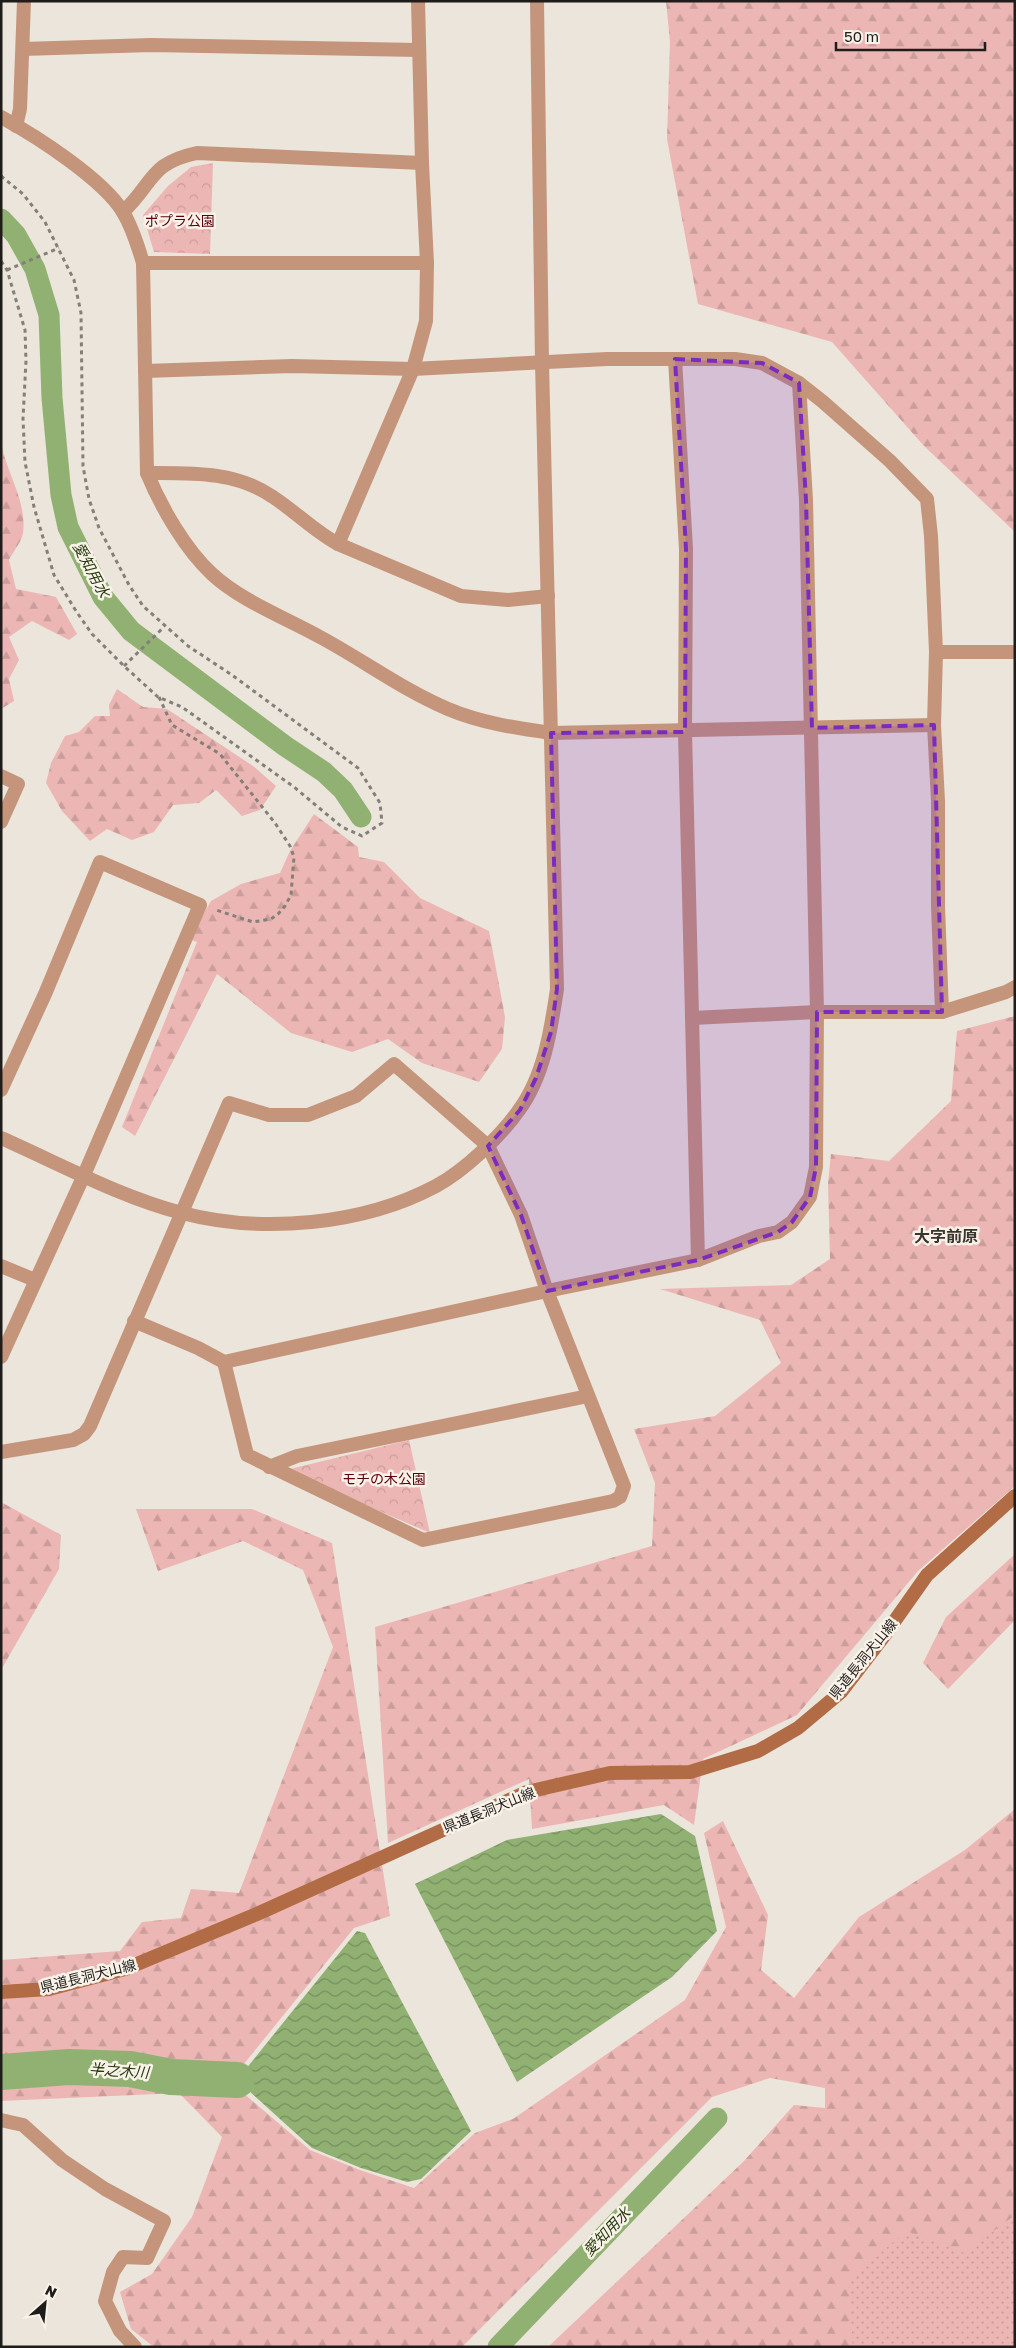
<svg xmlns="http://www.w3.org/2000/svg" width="1016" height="2348" viewBox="0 0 1016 2348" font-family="'Golos Text','Noto Sans JP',sans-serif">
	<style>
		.grass { fill: url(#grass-dots) }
		.forest { fill: url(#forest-firs) }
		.park { fill: url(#park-crowns) }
		.water { fill: url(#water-waves) }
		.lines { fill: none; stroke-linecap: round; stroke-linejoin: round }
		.canal { stroke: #91b173; stroke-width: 21 }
		.river { stroke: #91b173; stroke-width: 36 }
		.path { stroke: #837f79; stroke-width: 3; stroke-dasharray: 4 4; stroke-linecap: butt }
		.minor { stroke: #c5957b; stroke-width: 14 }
		.tertiary { stroke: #c5957b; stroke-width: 14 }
		.secondary { stroke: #b26c45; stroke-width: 14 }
		.marked { fill: #7b2cbf; fill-opacity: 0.2; stroke: #7b2cbf; stroke-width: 4; stroke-dasharray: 10 6; stroke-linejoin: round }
		.labels { text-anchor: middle; stroke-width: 5; stroke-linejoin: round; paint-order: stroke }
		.park-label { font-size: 14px; fill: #5c000e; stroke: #f8f2e9 }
		.street-label { font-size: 14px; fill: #1f1d19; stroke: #f8f2e9 }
		.water-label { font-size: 15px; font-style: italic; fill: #273c0f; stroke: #f8f2e9 }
		.quarter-label { font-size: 16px; font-weight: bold; fill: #3a352e; stroke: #f8f2e9 }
	</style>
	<defs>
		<pattern id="grass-dots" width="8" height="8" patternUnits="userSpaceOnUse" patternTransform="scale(1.25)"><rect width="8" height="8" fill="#ecb6b4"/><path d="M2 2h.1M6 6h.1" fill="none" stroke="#ca9c9a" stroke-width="1.8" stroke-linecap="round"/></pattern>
		<pattern id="forest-firs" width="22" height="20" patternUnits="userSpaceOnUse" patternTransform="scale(1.25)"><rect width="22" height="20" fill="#ecb6b4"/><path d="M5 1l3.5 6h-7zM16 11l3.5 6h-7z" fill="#ca9c9a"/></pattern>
		<pattern id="park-crowns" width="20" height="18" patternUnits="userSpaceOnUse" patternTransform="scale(1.25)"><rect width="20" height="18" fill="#ecb6b4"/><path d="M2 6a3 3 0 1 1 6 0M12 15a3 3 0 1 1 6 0" fill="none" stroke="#ca9c9a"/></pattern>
		<pattern id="water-waves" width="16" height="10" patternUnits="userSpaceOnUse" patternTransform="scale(1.25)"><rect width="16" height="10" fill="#91b173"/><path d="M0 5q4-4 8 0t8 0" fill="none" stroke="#768f5e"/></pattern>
	</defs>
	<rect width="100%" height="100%" fill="#ebe5dc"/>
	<!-- grass -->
	<path class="grass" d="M1015,1964V2347H788Z"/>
	<!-- forest -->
	<g class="forest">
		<path d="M666,1H1015V532L924,446L832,342L698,304L667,139L670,42Z"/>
		<path d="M1,442C6,473 27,500 23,533C22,541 13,552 9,560L16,589L56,597L77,634L69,640L32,621L9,637L19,660L9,679L14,701L1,709Z"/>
		<path d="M117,689L143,707L167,709L253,766L276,786L260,810L242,816L216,790L199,803L173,805L154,832L132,840L107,829L90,841L62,811L46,783L51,763L65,736L79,732L95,716H110L109,705Z"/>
		<path d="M314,814L358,847L359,857L384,862L420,898L489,931L505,1017L502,1049L479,1082L422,1063L388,1039L352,1052L291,1033L217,974L135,1136L122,1127L197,942L189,939L211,901L241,884L280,873L290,851Z"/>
		<path d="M1015,1016V1486L918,1571L797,1715L703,1759L694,1825L664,1805L532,1829L529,1779L388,1843L375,1627L652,1546L655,1483L634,1429L715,1416L781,1363L760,1320L660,1289L791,1285L830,1259L828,1183L831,1154L889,1161L951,1101L957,1031Z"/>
		<path d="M1,1502L61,1535L59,1569L1,1670Z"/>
		<path d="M136,1509H252L332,1543L390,1916L354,1928L235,2075V2086L310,2150L360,2170L414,2188L475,2133L513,2119L685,2000L726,1927L704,1833L723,1821L768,1915L761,1970L794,1998L859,1917L965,1850L1015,1809V2215L964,2253L907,2231L848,2279L853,2347H548L744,2161L794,2105L825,2108V2088L770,2078L712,2097L462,2347H154L131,2329L120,2292L152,2274L192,2217L222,2137L179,2093L1,2101V1960L120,1951L142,1922L181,1918L191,1889L239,1893L333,1647L303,1570L243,1541L158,1571Z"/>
		<path d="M1015,1554V1620L948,1689L923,1663L946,1617Z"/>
	</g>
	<!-- park -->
	<g class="park">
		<path d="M213,163L210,254L154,252L143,215L168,186L191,167Z"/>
		<path d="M409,1440L430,1533L286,1470Z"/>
	</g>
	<!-- water -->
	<g class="water">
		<path d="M661,1814L695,1836L717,1931L672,1977L517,2082L415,1884L507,1840Z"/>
		<path d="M357,1931L365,1933L471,2131L421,2179L407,2182L361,2168L312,2148L237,2080Z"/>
	</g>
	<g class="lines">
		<!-- canal -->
		<g class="canal">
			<path d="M1,219L16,235L35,269L49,315L52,398L61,495L68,527L103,597L131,631L285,746L324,772L343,790L361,817"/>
			<path d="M498,2347L717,2118"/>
		</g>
		<!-- river -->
		<path class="river" d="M1,2072L69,2067L130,2069L171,2077L237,2080"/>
		<!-- path -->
		<g class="path">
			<path d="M1,176L23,194L45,222L74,280L81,313L83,466L89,499L99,528L129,585L143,606L188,646L232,675L358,768L380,803L382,823L362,836L342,827L294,787L182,707L158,697L124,666L92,634L76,611L54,575L34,507L25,462L23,419L26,361L25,330L7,270L1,261"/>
			<path d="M7,270L59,248"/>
			<path d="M124,666L164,627"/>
			<path d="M159,697L172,725L220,754L275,823L290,846L294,857L291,895L285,906L278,914L271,919L253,922L216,910"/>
		</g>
		<!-- minor -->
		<g class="minor">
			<path d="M23,49L151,45L419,50"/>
			<path d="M1,117C36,136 103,179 123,212C132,227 138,246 143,263L147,473C161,507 185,549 212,574C241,601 286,618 320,637C363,660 403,690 448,709C481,723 516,728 551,733L934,725"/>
			<path d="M16,126L20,109L24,1"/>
			<path d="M123,212C154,183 149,163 197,153L422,163"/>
			<path d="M143,263H427"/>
			<path d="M675,359L686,549L685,732L698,1260"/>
			<path d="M145,371L292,366L413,369L607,359H735L762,363L799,383L822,401L890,461L927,499L931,536L936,652L934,725L938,801V906L942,1012H817L692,1018"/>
			<path d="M147,473C191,473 236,471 273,497C296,512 314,531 338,544L461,596L508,600L548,596"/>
			<path d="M338,544L413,369L426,321L427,263L422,163L418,1"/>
			<path d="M936,652H1015"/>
			<path d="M1,776L18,784L1,822"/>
			<path d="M942,1012L1006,992L1015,987"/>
			<path d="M1,1090L45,994L100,862L200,905L84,1175L1,1357"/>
			<path d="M1,1266L35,1280"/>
			<path d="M134,1321L198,1348L224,1362L547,1291L698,1260L759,1236L778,1232L792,1222L810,1197L816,1167L817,1012L806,500L799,383"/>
			<path d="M1,1452L73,1440L84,1434L90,1426L229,1103L269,1115H308L356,1096L394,1064L488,1146L521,1215L547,1291L624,1486L620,1497L613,1501L423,1540L247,1455L224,1362"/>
			<path d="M269,1467L297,1456L588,1396"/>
			<path d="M1,2120L23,2125L62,2160L105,2189L164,2221L147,2258L123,2257L113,2272L105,2301L120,2331L135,2347"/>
		</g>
		<!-- tertiary -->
		<path class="tertiary" d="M1,1138C60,1164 120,1197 182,1213C262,1234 363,1225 436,1186C464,1171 501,1136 519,1110C544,1076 551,1030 557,989L542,362L537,1"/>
		<!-- secondary -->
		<path class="secondary" d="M1,1992L49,1989L125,1969L257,1914L527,1792L610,1773L690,1772L758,1751L798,1728L841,1692L884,1636L927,1575L1015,1496"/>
	</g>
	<!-- marked area -->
	<path class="marked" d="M675,359L762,363L799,383L806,500L812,728L934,725L942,1012H817L816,1167L810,1197L792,1222L778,1232L698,1260L547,1291L521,1215L488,1146L520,1110L536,1078L551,1032L557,989L551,733L685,732L686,549Z"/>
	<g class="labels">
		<!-- park labels -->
		<g class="park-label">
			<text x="180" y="226">ポプラ公園</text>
			<text x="384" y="1484">モチの木公園</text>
		</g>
		<!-- street labels -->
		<g class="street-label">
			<text transform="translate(863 1659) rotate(-51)" y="5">県道長洞犬山線</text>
			<text transform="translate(489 1810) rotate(-22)" y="5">県道長洞犬山線</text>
			<text transform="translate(88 1976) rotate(-14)" y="5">県道長洞犬山線</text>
		</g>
		<!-- water labels -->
		<g class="water-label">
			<text transform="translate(91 570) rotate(62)" y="5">愛知用水</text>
			<text transform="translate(119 2071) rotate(4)" y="5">半之木川</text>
			<text transform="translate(607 2232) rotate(-46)" y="5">愛知用水</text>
		</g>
		<!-- quarter labels -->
		<g class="quarter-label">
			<text x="946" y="1242">大字前原</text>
		</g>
	</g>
	<!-- border -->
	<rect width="1016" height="2348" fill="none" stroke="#1f1d19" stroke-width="5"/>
	<!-- north arrow -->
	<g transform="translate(45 2303) rotate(27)" stroke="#f8f2e9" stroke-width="4" paint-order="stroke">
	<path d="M0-4L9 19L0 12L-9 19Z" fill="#1f1d19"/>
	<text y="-8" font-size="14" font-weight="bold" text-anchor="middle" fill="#1f1d19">N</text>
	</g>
	<!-- scale -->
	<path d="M836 42v8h149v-8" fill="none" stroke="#1f1d19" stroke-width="2.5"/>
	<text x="844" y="42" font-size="15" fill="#1f1d19" stroke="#f8f2e9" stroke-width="4" paint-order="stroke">50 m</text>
</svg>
